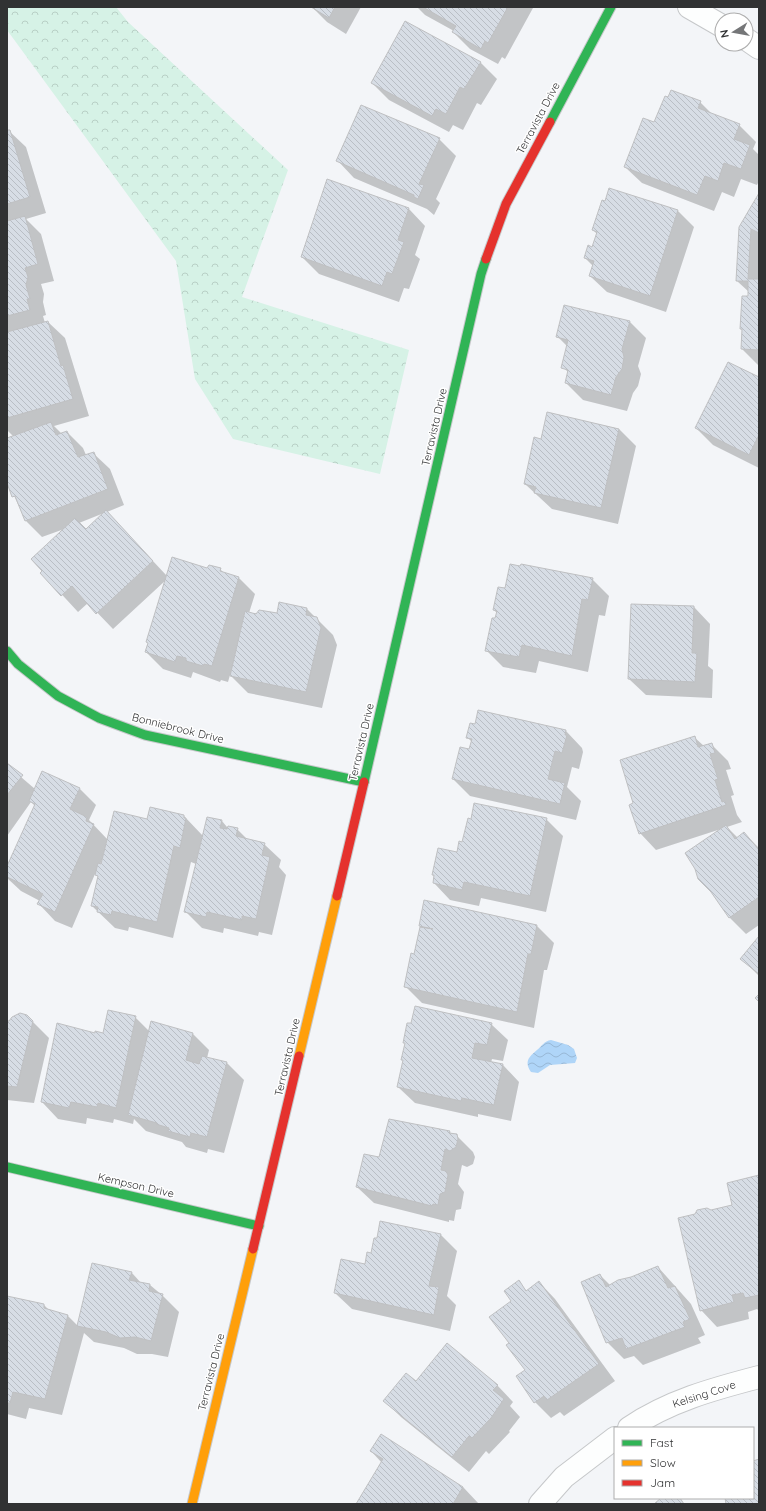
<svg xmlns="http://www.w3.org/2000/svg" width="766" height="1511" viewBox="0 0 766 1511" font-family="Quicksand,sans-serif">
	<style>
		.forest { fill: url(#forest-crowns) }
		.water { fill: url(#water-waves) }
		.shadow { fill: #0003; fill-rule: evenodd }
		.building { fill: url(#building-back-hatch); stroke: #bfc0c2 }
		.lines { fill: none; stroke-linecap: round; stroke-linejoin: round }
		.street-casing { stroke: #c6c8ca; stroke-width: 24 }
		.fast-casing { stroke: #c6c8ca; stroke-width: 11 }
		.slow-casing { stroke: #c6c8ca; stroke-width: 11 }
		.jam-casing { stroke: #c6c8ca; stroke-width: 11 }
		.street { stroke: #fdfefe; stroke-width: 22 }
		.fast { stroke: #30b455; stroke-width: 9 }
		.slow { stroke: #ff9f0a; stroke-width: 9 }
		.jam { stroke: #e5322d; stroke-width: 9 }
		.labels { text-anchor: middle; stroke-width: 3; stroke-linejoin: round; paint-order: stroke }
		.street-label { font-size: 11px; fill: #313233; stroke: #fff }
	</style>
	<defs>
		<pattern id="forest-crowns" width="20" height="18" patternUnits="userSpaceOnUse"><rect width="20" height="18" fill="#d6f2e6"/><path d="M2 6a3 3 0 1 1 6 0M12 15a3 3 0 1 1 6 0" fill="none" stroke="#b8d0c6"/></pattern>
		<pattern id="water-waves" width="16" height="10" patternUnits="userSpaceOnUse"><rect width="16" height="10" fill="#afd5f8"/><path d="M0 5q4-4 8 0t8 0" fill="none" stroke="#97b7d5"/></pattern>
		<pattern id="building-back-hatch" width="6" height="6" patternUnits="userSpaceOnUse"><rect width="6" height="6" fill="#d7dde5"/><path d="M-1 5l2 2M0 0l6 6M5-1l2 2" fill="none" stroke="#b9bec5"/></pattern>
	</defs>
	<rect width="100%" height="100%" fill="#f3f5f8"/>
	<!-- forest -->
	<path class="forest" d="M7,7H116L128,22L288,170L242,297L409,350L380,474L233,439L195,379L176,261L7,30Z"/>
	<!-- water -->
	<path class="water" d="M551,1040L568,1045L574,1049L577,1058L575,1063L550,1065L538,1073L531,1072C524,1061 529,1057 537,1050C542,1046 544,1041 551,1040Z"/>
	<!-- shadow -->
	<g class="shadow">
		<path d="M312,7H361L346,34L327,22Z"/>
		<path d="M417,7H532L533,8L505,59L502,57L498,64L470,49L453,32L454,31L425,15Z"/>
		<path d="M480,62L497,79L481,105L477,103L463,130L453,125L449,132L389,100L372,83Z"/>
		<path d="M700,102L713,115L739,125L756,142L753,149L759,155V181L757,185L741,179L734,197L722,192L714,211L642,183L625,167L655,124Z"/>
		<path d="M7,129L26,147L46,213L26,219L41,234L54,281L41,284L44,294L43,302L46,315L43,316L45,323L48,322L65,338L89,416L54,426L62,434L67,432L83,448L86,455L93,453L110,469L124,505L107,512L167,576L208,569H220L224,573L239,578L255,594L249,613L278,614L306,608L333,635L337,645L322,708L248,693L230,675L228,682L221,680L220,682L193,672L191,678L163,669L146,652L166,580L113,629L88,603L78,612L42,573L67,528L42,537L25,520L7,480V440L14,437L7,430ZM104,513L86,530L79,523Z"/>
		<path d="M439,139L456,156L436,199L440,203L434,215L427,209L354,178L338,161Z"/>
		<path d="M328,180L409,209L425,226L415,255L420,259L409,289L404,288L399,302L319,274L302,257Z"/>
		<path d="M759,195V366L742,349L743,331L741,329L749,292L737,281Z"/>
		<path d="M678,211L694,227L666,312L607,292L590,276L593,266L585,258L593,248L597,234L593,230Z"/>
		<path d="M630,322L646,338L638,366L641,374L638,386L633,393L627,411L583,400L566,383L569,373L563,367L568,347L557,336Z"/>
		<path d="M759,378V468L713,445L696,428Z"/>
		<path d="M548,413L619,429L636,446L618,524L552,509L525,484L542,440Z"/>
		<path d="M592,579L609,596L605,616L599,615L588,672L539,661L536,673L503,667L486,650L497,613L494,610L506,589Z"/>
		<path d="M694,607L710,624L708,666L713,670L712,698L646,695L629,679Z"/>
		<path d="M566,731L582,748L583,752L579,769L572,767L567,787L581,801L576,820L470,796L453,779L470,750L472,742L467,737Z"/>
		<path d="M694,737L704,746L711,744L728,761L731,769L726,770L734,795L731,796L737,815L742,822L727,827L738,838L744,833L759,848V925L746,934L730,918L711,891L721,829L656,850L640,833L635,804Z"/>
		<path d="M7,765L35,789L79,788L96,805L89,820L108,840L148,820L184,816L203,836L207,818L222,821L227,827L237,829L248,840L264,844L281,860L279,867L286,875L272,935L259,932L258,936L224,928L223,933L202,928L185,911L196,864L191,862L173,938L129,927L128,931L115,928L92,906L99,877L95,874L72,928L55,921L39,904L40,901L21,891L7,878V868L35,806L31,802L7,836ZM103,857L102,865H100Z"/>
		<path d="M546,819L563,836L546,912L481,898L479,906L450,900L434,883L435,877L433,875L457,853L463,843Z"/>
		<path d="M425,901L537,926L554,943L547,970H544L534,1028L422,1003L405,986L415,955Z"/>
		<path d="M759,938V976L742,959Z"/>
		<path d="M135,1017L149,1031L193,1034L209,1050L207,1058L227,1063L244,1080L224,1153L208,1149L207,1153L186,1147L182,1142L146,1131L134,1119L133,1124L114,1119L113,1123L87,1118L86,1124L58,1119L42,1102L95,1034H103Z"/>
		<path d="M32,1021L49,1038L34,1103L7,1100V1022Z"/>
		<path d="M491,1024L508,1040L503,1061L492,1059L491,1063L503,1065L519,1082L511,1121L478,1114V1117L415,1103L398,1087L404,1061L402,1059L406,1044L404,1042Z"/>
		<path d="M449,1132L456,1135L473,1152L475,1157L473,1164L467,1167L462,1165L458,1184L464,1192L461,1209L456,1210L454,1221L449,1220V1222L374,1203L357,1187L380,1158Z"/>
		<path d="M759,1176V1311L757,1309L748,1312L749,1319L717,1327L701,1310L711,1211L733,1206Z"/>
		<path d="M440,1234L457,1251L447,1296L456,1305L450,1331L352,1309L335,1293L365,1265L371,1254Z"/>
		<path d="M658,1267L691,1304L705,1335L698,1338L701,1343L643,1365L634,1356L624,1359L607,1342L600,1275L610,1285Z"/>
		<path d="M132,1273L142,1284L150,1285L162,1295L179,1312L168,1357L152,1354H137L124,1348L94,1342L84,1333L62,1415L29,1408L26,1419L7,1414V1297L44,1305L50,1311L68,1316L78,1326Z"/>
		<path d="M518,1282L527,1291L539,1282L555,1299L615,1381L564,1416L560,1412L551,1418L535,1402L527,1370L510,1343L512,1301Z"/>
		<path d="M417,1382L497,1385L513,1402L510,1406L520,1417L509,1431L510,1432L489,1454L486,1451L469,1472L401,1417L385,1401Z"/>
		<path d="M371,1451L463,1487L479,1504H357L382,1463Z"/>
	</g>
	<!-- building -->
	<g class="building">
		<path d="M311,7H335L329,18Z"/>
		<path d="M423,7H508L488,43L485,41L481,49L452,32L456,26Z"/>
		<path d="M405,21L481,62L464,89L460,87L446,114L436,109L432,116L371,83Z"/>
		<path d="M671,90L701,101L698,108L740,124L734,139L750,145L741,169L724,163L718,181L705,176L697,195L624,167L643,118L654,122L665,96L668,97Z"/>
		<path d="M361,105L440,138L419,184L424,185L418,199L414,197V195L336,161Z"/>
		<path d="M7,130H10L30,197L7,204Z"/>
		<path d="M327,179L409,208L398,240L404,242L392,274L387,272L382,286L301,257Z"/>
		<path d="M609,188L678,210L650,296L589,276L594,261L584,258L588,245L592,247L597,232L592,230L602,200L605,201Z"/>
		<path d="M759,193V233L751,229L748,279H759V350L741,349L742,329H740L742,296H748V281H736L739,227Z"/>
		<path d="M25,216L38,264L25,268L28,277L26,285L30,299H27L30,310L7,316V221Z"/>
		<path d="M564,305L630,321L622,349L624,357L622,369L616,377L611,395L565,383L568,370L561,368L568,340L556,337Z"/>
		<path d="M48,321L61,366L63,365L73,399L7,418V332Z"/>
		<path d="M728,362L759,377V435L749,455L695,428Z"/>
		<path d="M547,412L619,429L601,508L534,493L536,487L524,484L534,437L541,439Z"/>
		<path d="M51,422L56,435L67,431L78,457L94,452L108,489L25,521L15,496L12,497L7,483V438Z"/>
		<path d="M106,510L153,561L96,614L72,586L61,596L40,573L42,571L31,559L75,518L86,529Z"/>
		<path d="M172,557L207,568L209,565L221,568L220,571L239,577L212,666L204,664L203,666L186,661V658L177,656L175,662L145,652L148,643L146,642Z"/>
		<path d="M510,564L520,566L521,564L593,578L588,600L582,599L572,656L522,645L519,657L485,651L492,618H495L497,611L493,610L498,587L505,588Z"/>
		<path d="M279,602L307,608L306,615L317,617L321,628L306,692L230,676L245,611L256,614L259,610L277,613Z"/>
		<path d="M631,604L694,606L692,653H697L695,682L628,679Z"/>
		<path d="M478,710L566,730L565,735H567L562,753L555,751L548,779L565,783L560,804L452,779L460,747L469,749L472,739L466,738L470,723L475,724Z"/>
		<path d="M695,736L698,747L712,743L715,753L710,754L718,779L715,780L722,802L725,801L726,805L639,834L629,805L633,803L620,760Z"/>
		<path d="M7,763L23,775L7,795Z"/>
		<path d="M42,771L80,788L70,809L87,817L86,821L94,824L55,912L37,904L43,894L7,877V866L35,804L29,801Z"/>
		<path d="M474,803L547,818L530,896L464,882L462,890L433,883L434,875H432L438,848L457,852L459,841L462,842L468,818L471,819Z"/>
		<path d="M150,807L184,815V818H186L180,848L174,846L157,922L112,911L111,915L97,912L98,907L91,906L98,876L95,875L98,863L101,864L114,811L147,819Z"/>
		<path d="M207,817L222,820L220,828L227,829L228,826L238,828L236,836L265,843L262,855L270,857L256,919L242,916V920L207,912L206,917L184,912Z"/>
		<path d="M726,825L735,839L744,832L759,850V897L729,918L711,892L698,879L695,869L685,853Z"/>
		<path d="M424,900L537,925L531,954H528L517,1012L404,987L411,953L414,954L420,927L433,929L419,926Z"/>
		<path d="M759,936V974L740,959Z"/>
		<path d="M759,994V1002L755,998Z"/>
		<path d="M415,1006L492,1023L487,1045L475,1043L472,1058L503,1064L494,1105L462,1098L461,1101L397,1087L403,1060H401L405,1043H403L407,1023H411Z"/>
		<path d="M108,1010L136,1016L116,1108L98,1103L97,1107L71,1102L69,1108L41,1102L57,1023L95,1033V1031L103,1033Z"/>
		<path d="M20,1013L27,1015L33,1021L17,1087L7,1086V1021H9L12,1017Z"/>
		<path d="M151,1021L193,1033L186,1060L199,1064L202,1056L227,1062L207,1137L191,1133L190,1137L168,1131L169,1128L156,1124L157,1123L128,1115Z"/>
		<path d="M389,1119L450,1131L449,1133L457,1134L458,1139L456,1147L450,1151L445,1149L441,1170L446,1171L448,1175L445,1192L440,1194L438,1205L433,1204L432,1206L356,1187L364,1154L379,1157Z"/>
		<path d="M759,1175V1295L745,1298L743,1293L732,1295L734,1302L700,1311L678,1218L695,1214L697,1210L707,1208L711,1210L732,1205L727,1183Z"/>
		<path d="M380,1221L441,1234L429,1286L439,1287L434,1315L334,1293L341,1259L365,1264L367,1252L371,1253L374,1238H377Z"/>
		<path d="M92,1263L132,1272L129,1280L150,1284L149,1291L163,1294L151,1341L135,1337L120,1338L106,1332L77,1326Z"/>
		<path d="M658,1266L668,1288L675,1286L690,1319L683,1322L685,1327L626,1349L622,1338L606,1343L581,1282L600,1274L606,1287L618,1280L631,1277Z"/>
		<path d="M519,1280L526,1291L539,1281L599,1364L547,1400L544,1396L534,1403L516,1376L525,1370L506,1345L509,1343L489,1317L511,1301L504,1291Z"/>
		<path d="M7,1296L44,1304V1308L68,1315L45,1399L13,1392L10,1403H7Z"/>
		<path d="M447,1343L498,1385L493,1390L504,1399L491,1418L472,1438L469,1436L452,1457L383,1401L406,1373L416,1381Z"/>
		<path d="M381,1434L463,1487L453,1504H356L383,1459L370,1451Z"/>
		<path d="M759,1459V1504H726L725,1498H753V1461Z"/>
		<path d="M661,1498H680L684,1504H654Z"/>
	</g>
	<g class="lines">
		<!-- street casing -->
		<g class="street-casing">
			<g id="street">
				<path d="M689,7L722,26"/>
				<path d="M746,39L759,48"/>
				<path d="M629,1428C669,1401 713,1389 759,1377"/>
				<path d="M540,1504L564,1477L615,1438"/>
			</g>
		</g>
		<!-- fast casing -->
		<g class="fast-casing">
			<g id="fast">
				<path d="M550,122L611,7"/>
				<path d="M7,651L18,664L58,696L99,718L145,735L364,782"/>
				<path d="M364,782L481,274L486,259"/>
				<path d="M7,1167L259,1226"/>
			</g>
		</g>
		<!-- slow casing -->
		<g class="slow-casing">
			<g id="slow">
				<path d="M299,1056L337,896"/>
				<path d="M192,1504L253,1249"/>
			</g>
		</g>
		<!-- jam casing -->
		<g class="jam-casing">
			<g id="jam">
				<path d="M486,259L506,204L550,122"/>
				<path d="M337,896L364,782"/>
				<path d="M253,1249L299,1056"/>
			</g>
		</g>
		<!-- street -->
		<use href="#street" class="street"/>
		<!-- fast -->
		<use href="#fast" class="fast"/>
		<!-- slow -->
		<use href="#slow" class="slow"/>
		<!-- jam -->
		<use href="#jam" class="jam"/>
	</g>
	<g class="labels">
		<!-- street labels -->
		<g class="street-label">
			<text transform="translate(538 118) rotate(-62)" y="4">Terravista Drive</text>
			<text transform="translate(434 427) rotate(-77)" y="4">Terravista Drive</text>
			<text transform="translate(178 728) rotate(14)" y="4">Bonniebrook Drive</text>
			<text transform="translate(361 742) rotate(-77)" y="4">Terravista Drive</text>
			<text transform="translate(287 1057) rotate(-77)" y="4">Terravista Drive</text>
			<text transform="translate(136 1185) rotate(13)" y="4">Kempson Drive</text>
			<text transform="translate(211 1372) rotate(-76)" y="4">Terravista Drive</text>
			<text transform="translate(704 1394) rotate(-18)" y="4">Kelsing Cove</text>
		</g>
	</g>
	<!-- border -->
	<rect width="766" height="1511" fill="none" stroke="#313233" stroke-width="16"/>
	<!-- legend -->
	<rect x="614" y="1427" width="140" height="72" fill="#ffffff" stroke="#adadad"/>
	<rect x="622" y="1440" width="20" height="6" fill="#30b455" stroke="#adadad"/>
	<text x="650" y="1447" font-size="12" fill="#313233">Fast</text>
	<rect x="622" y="1460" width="20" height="6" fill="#ff9f0a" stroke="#adadad"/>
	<text x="650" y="1467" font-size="12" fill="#313233">Slow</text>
	<rect x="622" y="1480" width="20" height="6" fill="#e5322d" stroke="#adadad"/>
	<text x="650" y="1487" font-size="12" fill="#313233">Jam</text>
	<!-- north arrow -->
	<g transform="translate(734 32) rotate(259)"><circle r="19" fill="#ffffff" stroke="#adadad"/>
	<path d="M0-3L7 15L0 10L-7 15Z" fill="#757678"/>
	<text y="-6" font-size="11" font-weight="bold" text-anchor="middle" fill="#313233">N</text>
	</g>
</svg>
